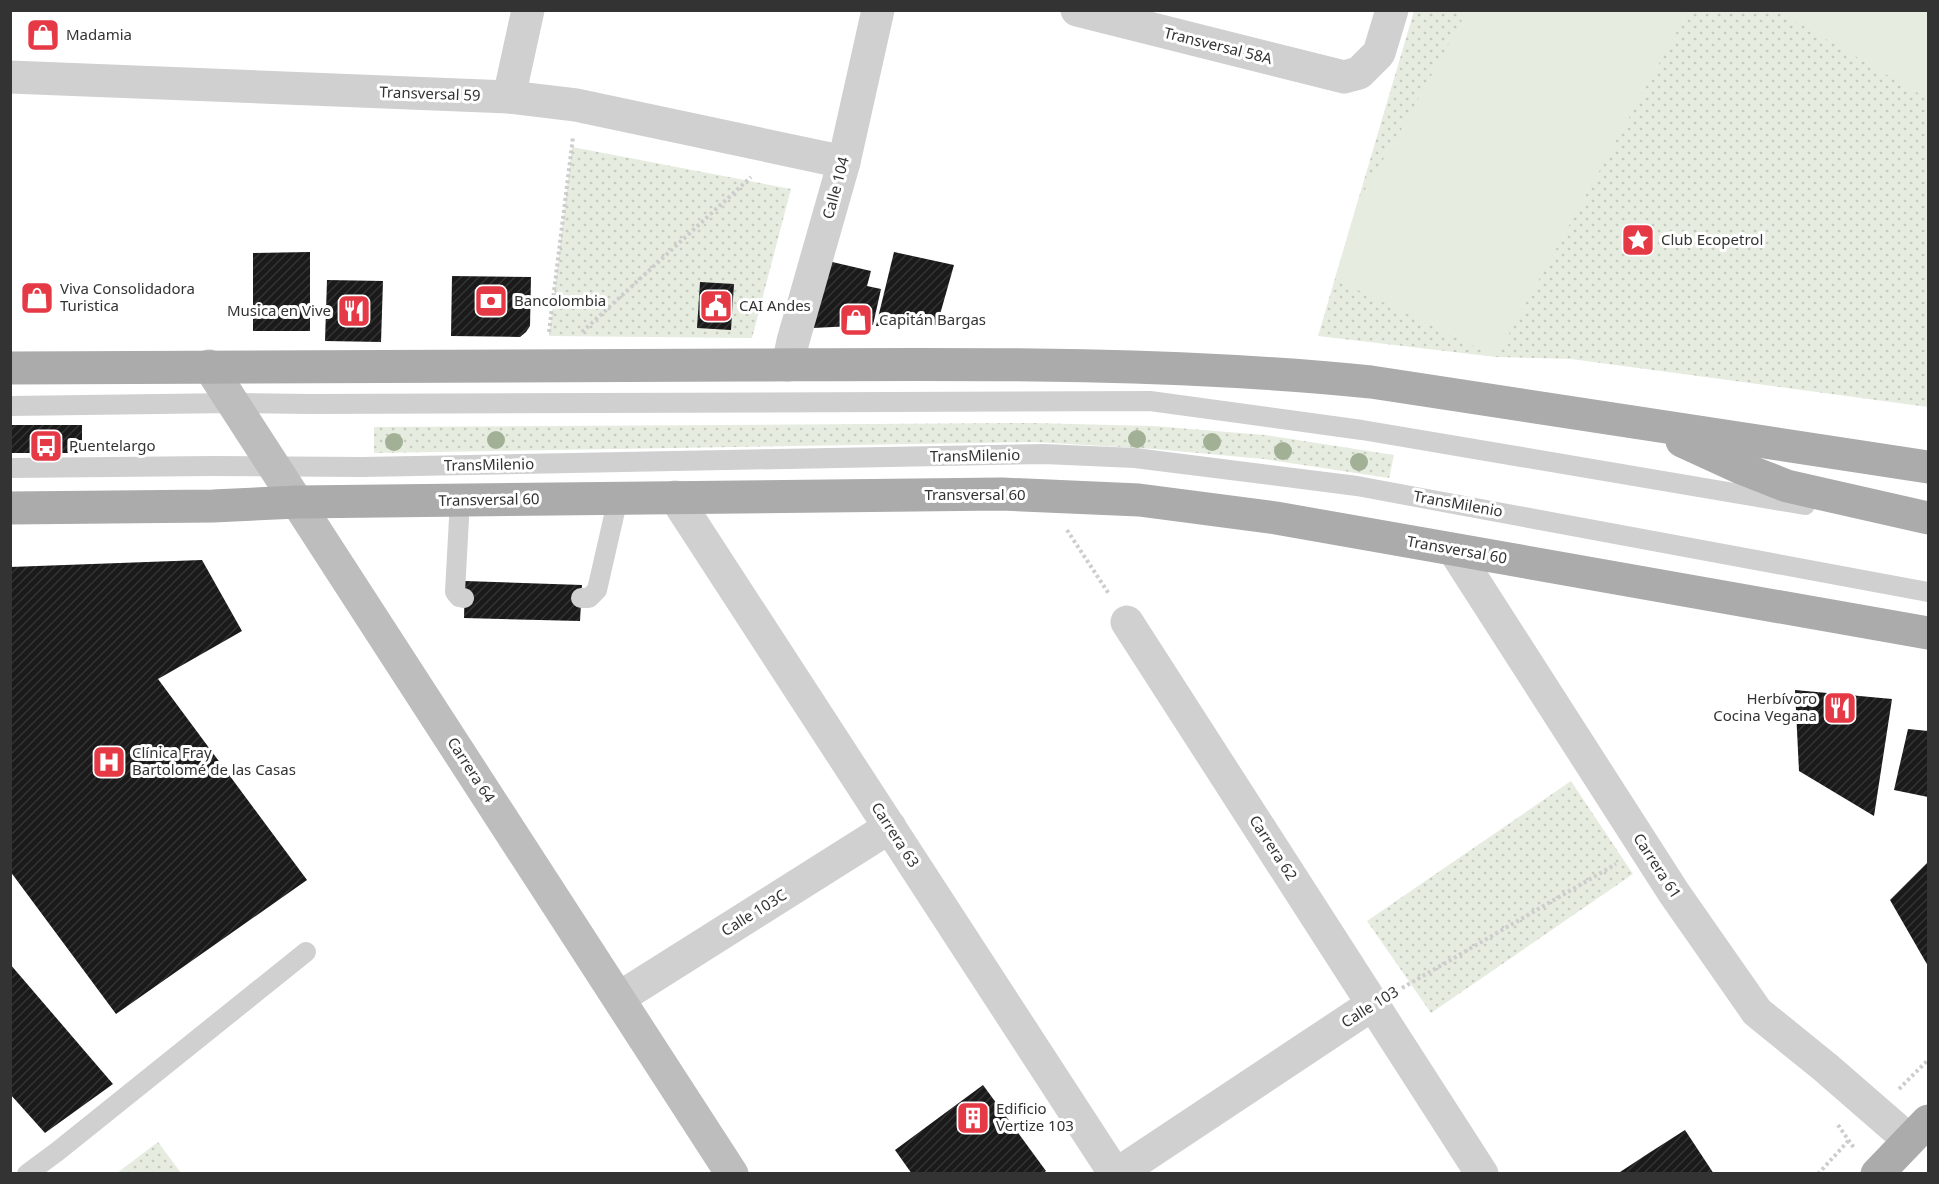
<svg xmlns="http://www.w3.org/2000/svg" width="1939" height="1184" viewBox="0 0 1939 1184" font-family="'Noto Sans',sans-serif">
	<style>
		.green { fill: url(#green-dots) }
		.pitch { fill: #e6ecdf }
		.building { fill: url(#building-hatch) }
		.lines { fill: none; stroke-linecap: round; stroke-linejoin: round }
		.path { stroke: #cdcdcd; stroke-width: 4; stroke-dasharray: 3 3; stroke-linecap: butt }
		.lane { stroke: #d0d0d0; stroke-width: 20 }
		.street { stroke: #d0d0d0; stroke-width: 33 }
		.secondary { stroke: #bdbdbd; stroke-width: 33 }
		.primary { stroke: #ababab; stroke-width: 33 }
		.tree { fill: #a2b095 }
		.labels { text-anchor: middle; stroke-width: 6; stroke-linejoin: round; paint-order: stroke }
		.poi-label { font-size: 15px; fill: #333; stroke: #fff; text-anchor: start }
		.street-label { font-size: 15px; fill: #333; stroke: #fff }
	</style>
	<defs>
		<pattern id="green-dots" width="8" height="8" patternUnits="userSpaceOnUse" patternTransform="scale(1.5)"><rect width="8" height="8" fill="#e6ecdf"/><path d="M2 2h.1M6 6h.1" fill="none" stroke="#c6cbc0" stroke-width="1.8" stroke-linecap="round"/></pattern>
		<pattern id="building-hatch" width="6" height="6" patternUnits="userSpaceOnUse" patternTransform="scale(1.5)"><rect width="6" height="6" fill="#1a1a1a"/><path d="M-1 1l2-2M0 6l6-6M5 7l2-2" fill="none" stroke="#333"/></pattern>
	</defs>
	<rect width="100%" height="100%" fill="#fff"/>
	<!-- green -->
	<g class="green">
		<path d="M1414,11H1928V407L1571,359L1496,357L1318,336Z"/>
		<path d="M572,147L791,189L752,338L549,336Z"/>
		<path d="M1032,423L1153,426L1265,435L1394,455L1389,478L1264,459L1154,449L1034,442L374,453V427Z"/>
		<path d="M1571,781L1633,874L1431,1013L1367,921Z"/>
		<path d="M158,1142L181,1173H117Z"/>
	</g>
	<!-- pitch -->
	<g class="pitch">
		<path d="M1677,11L1686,15L1496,357L1335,279L1358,201L1401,130L1467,11Z"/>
		<path d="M1778,11H1928V99Z"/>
	</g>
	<!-- building -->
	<g class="building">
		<path d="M310,252V331H253V253Z"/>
		<path d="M894,252L954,265L937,325L876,326Z"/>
		<path d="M828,261L871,271L867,286L881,289L873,325L813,328Z"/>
		<path d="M452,276L531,277L530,326L526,332L520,337L451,336Z"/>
		<path d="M327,280L383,281L381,342L325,341Z"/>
		<path d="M700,282L734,284L731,330L697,328Z"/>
		<rect x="10" y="425" width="72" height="28"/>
		<path d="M202,560L242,631L158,679L307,880L116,1014L10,871V567Z"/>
		<path d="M465,581L582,585L580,621L464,618Z"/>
		<path d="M1795,690L1892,699L1874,816L1799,771Z"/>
		<path d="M1908,729L1928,731V797L1894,790Z"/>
		<path d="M1928,862V966L1890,900Z"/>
		<path d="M10,964L113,1084L45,1133L10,1094Z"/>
		<path d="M983,1085L1046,1171L1042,1174H912L895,1150Z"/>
		<path d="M1685,1130L1714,1174H1617L1649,1153Z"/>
	</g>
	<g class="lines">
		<!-- path -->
		<g class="path">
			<path d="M549,332L573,137"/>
			<path d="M582,332L751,177"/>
			<path d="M1067,530L1109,594"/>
			<path d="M1402,988L1616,864"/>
			<path d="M1899,1089L1928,1060"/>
			<path d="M1838,1125L1854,1148"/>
			<path d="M1818,1174L1850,1139"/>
		</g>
		<!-- lane -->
		<g class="lane">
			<path d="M10,406L233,403L310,404L1150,401L1362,430L1805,505"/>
			<path d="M10,468L211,466L362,467L1044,454L1135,458L1357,486L1928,592"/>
			<path d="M460,500L455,592L459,597L464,598"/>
			<path d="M581,598H589L597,590L618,498"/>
			<path d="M27,1174L58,1151L306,952"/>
		</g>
		<!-- street -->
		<g class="street">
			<path d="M1077,10L1344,77L1359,73L1379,53L1392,10"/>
			<path d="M10,77L509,97L576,105L844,162"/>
			<path d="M509,97L528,10"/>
			<path d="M788,365L793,341L844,162L878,10"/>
			<path d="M675,497L1115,1174"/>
			<path d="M1454,550L1674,893L1757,1012L1825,1067L1909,1140"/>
			<path d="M1127,622L1482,1174"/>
			<path d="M619,998L890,827"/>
			<path d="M1117,1174L1373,1004"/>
		</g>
		<!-- secondary -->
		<path class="secondary" d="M209,366L732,1174"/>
		<!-- primary -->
		<g class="primary">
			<path d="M10,368C257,366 503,366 749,365C956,364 1164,361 1371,382L1928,467"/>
			<path d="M1682,441L1741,468L1787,486L1928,518"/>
			<path d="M10,508L213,506L297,502L1002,494L1139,500L1276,518L1928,633"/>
			<path d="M1877,1174L1928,1121"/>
		</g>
	</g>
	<!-- trees -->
	<g class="tree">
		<circle cx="1137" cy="439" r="9"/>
		<circle cx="496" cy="440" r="9"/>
		<circle cx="394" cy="442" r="9"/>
		<circle cx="1212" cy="442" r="9"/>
		<circle cx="1283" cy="451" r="9"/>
		<circle cx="1359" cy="462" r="9"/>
	</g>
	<!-- icons -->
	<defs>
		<g id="shop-square" transform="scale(1.725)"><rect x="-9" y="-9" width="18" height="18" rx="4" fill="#e63946" stroke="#fff"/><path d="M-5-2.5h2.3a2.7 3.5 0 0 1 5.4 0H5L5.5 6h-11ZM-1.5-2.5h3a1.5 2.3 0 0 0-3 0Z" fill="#fff"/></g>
		<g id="sight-square" transform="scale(1.725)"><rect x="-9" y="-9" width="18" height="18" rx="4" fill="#e63946" stroke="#fff"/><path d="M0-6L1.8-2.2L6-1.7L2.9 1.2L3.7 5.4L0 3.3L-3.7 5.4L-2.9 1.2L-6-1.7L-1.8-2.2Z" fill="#fff"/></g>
		<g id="bank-square" transform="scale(1.725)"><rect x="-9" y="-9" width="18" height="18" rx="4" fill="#e63946" stroke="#fff"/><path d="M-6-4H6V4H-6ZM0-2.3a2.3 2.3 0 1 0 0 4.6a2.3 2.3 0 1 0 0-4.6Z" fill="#fff"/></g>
		<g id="civic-square" transform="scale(1.725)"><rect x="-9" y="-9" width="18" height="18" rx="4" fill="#e63946" stroke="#fff"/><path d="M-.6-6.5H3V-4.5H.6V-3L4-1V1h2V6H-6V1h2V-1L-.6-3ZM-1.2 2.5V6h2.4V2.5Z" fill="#fff"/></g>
		<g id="restaurant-square" transform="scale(1.725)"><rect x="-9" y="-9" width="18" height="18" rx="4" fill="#e63946" stroke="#fff"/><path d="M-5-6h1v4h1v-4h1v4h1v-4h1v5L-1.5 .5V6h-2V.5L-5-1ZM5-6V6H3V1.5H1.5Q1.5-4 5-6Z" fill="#fff"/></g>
		<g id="bus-square" transform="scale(1.725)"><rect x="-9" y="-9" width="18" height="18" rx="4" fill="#e63946" stroke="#fff"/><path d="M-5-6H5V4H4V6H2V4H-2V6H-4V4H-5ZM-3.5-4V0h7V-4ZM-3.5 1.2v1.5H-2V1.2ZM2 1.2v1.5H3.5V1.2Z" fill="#fff"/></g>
		<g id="hospital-square" transform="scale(1.725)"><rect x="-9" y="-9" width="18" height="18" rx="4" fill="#e63946" stroke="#fff"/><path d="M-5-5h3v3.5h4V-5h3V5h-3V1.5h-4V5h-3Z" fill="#fff"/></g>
		<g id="building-square" transform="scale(1.725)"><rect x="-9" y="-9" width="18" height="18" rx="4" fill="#e63946" stroke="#fff"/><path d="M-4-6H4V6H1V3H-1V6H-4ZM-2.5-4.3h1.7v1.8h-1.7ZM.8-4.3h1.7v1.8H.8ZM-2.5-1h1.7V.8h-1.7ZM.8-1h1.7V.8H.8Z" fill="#fff"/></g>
	</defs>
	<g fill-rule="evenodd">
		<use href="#shop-square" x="43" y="35"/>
		<use href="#sight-square" x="1638" y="240"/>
		<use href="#shop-square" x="37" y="298"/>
		<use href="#bank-square" x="491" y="301"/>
		<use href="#civic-square" x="716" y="306"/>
		<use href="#restaurant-square" x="354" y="311"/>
		<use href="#shop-square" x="856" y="320"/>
		<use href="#bus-square" x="46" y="446"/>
		<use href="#restaurant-square" x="1840" y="708"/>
		<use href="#hospital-square" x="109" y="762"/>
		<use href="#building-square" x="973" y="1118"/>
	</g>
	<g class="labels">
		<!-- poi labels -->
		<g class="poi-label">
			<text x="66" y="40">Madamia</text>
			<text x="1661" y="245">Club Ecopetrol</text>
			<text x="60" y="294">Viva Consolidadora<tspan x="60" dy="17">Turistica</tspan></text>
			<text x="514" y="306">Bancolombia</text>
			<text x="739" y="311">CAI Andes</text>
			<text x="331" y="316" text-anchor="end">Musica en Vive</text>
			<text x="879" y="325">Capitán Bargas</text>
			<text x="69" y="451">Puentelargo</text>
			<text x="1817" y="704" text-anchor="end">Herbívoro<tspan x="1817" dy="17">Cocina Vegana</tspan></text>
			<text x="132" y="758">Clínica Fray<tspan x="132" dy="17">Bartolomé de las Casas</tspan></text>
			<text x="996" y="1114">Edificio<tspan x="996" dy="17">Vertize 103</tspan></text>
		</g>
		<!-- street labels -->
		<g class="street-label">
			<text transform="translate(1218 46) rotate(14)" y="5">Transversal 58A</text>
			<text transform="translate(430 94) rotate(2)" y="5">Transversal 59</text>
			<text transform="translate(836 188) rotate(-75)" y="5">Calle 104</text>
			<text transform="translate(975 456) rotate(-1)" y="5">TransMilenio</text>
			<text transform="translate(489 465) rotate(-1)" y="5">TransMilenio</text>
			<text x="975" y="500">Transversal 60</text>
			<text transform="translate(489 500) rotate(-1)" y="5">Transversal 60</text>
			<text transform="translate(1458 504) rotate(10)" y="5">TransMilenio</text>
			<text transform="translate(1457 550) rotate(10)" y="5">Transversal 60</text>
			<text transform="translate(471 770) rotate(57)" y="5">Carrera 64</text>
			<text transform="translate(895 835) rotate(57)" y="5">Carrera 63</text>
			<text transform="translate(1273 848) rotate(57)" y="5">Carrera 62</text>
			<text transform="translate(1657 866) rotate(57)" y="5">Carrera 61</text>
			<text transform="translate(754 913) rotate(-32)" y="5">Calle 103C</text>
			<text transform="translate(1370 1007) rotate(-32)" y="5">Calle 103</text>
		</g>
	</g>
	<!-- border -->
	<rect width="1939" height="1184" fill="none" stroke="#333333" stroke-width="24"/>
</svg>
